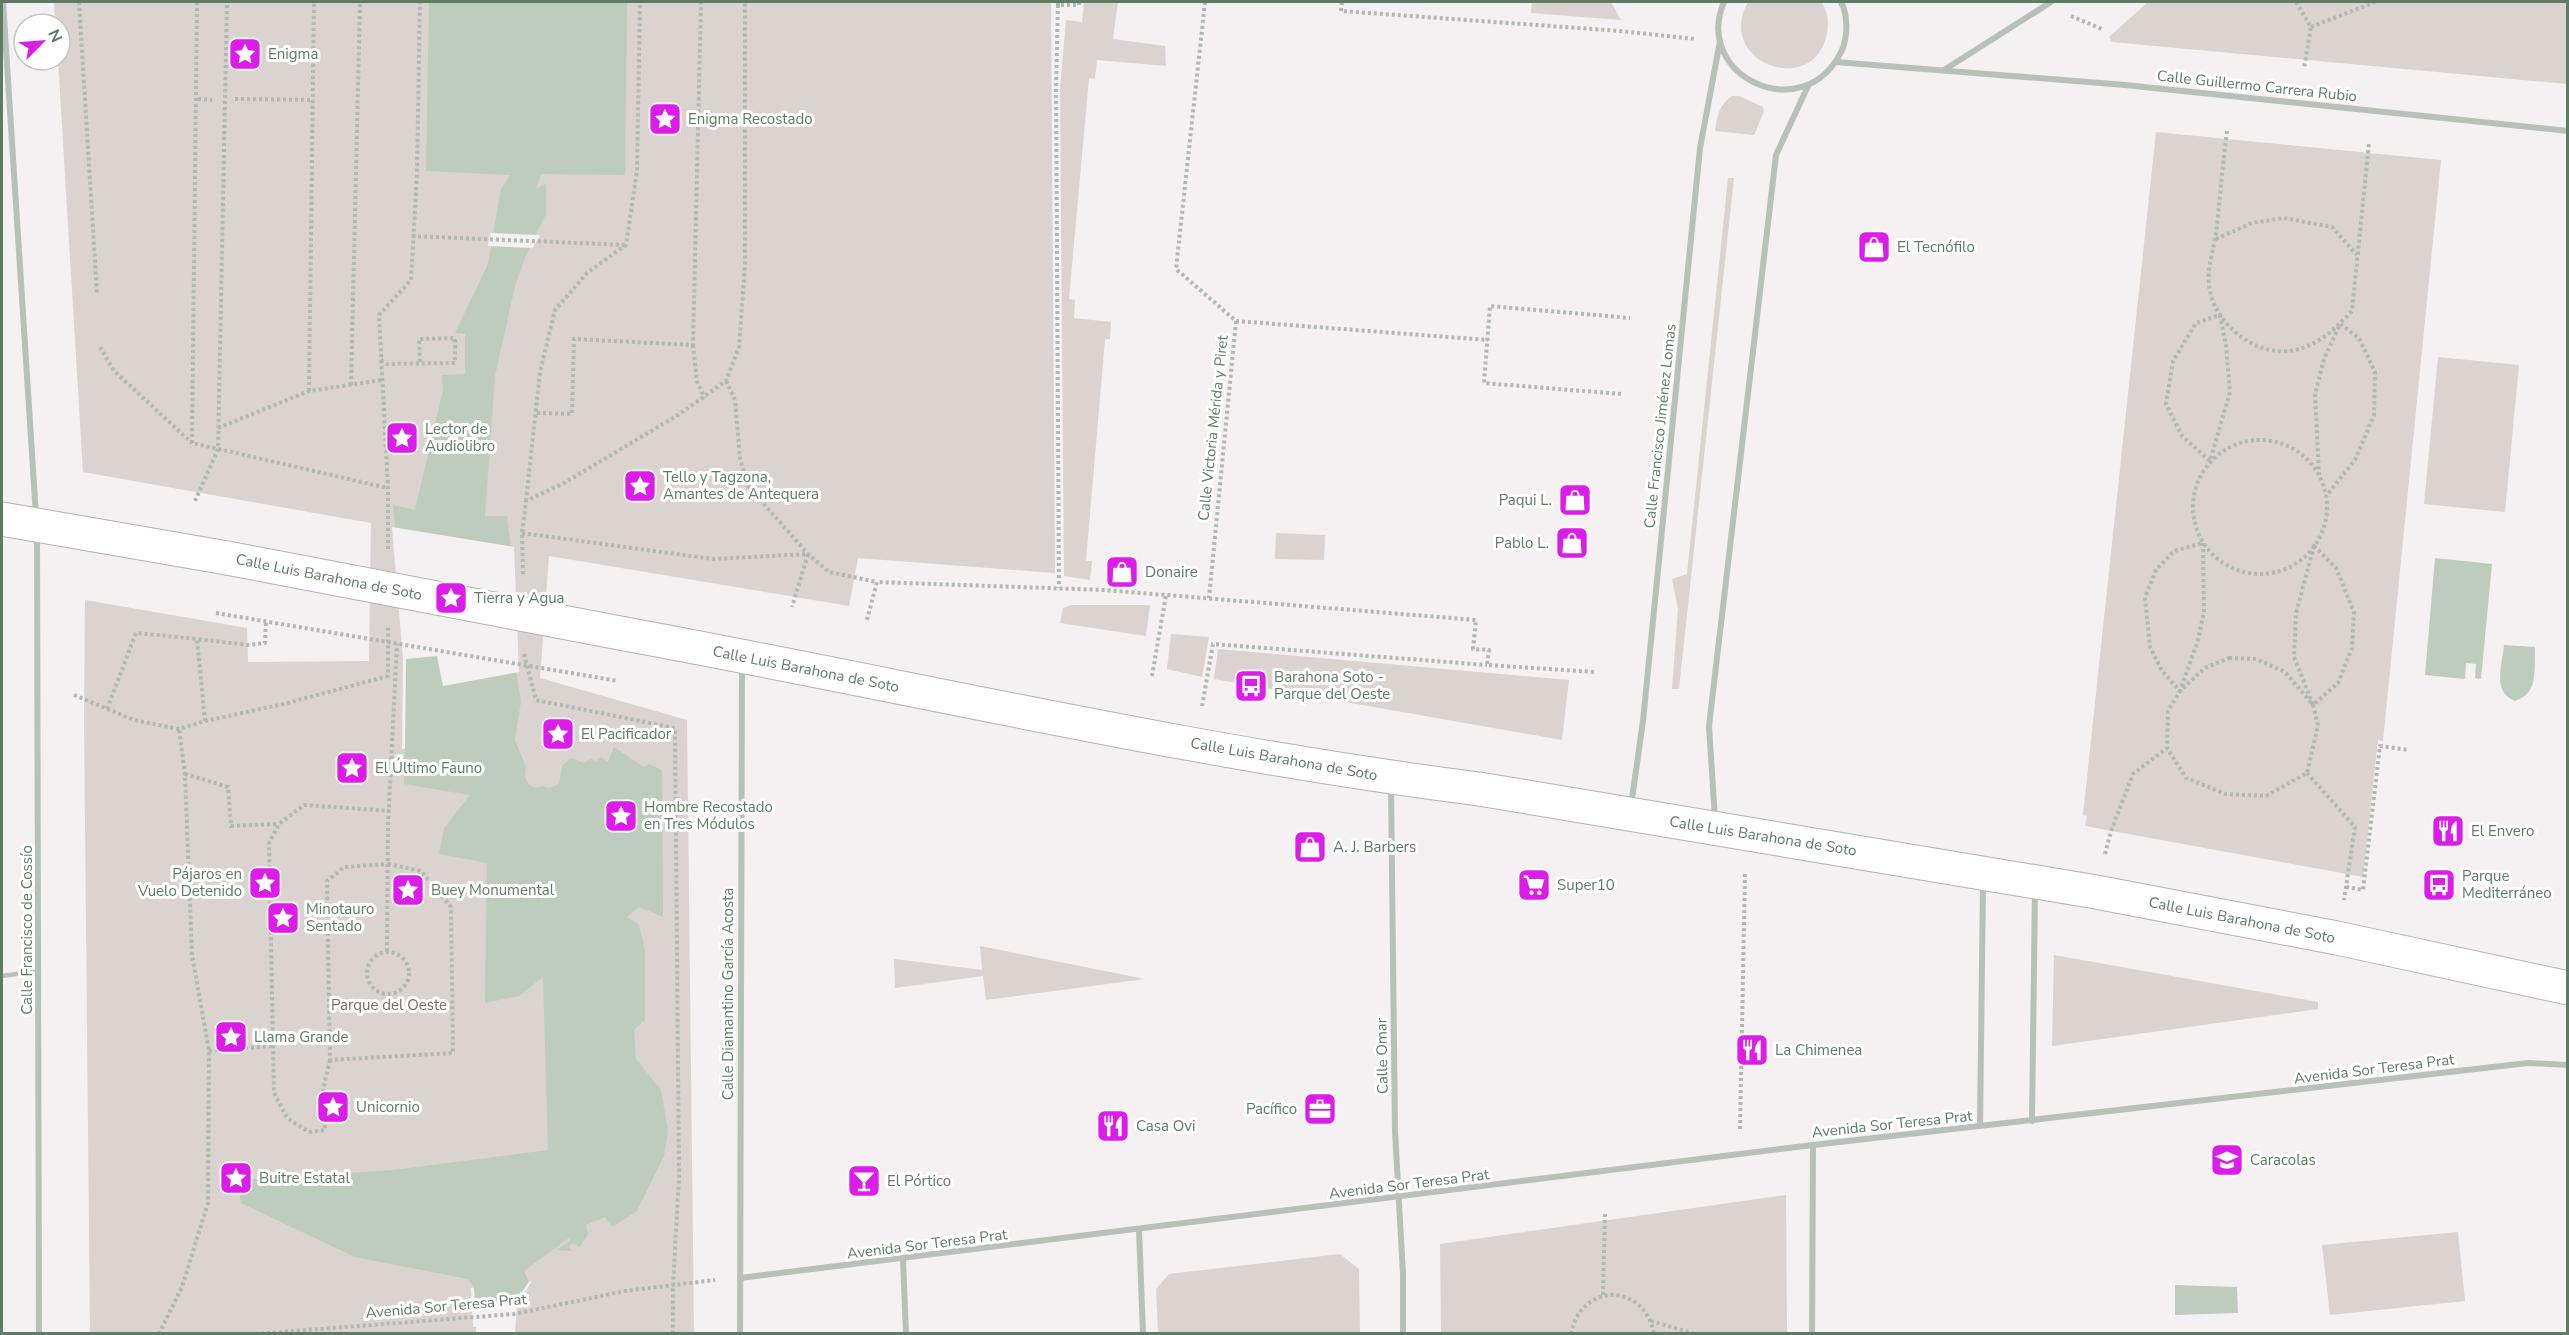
<svg xmlns="http://www.w3.org/2000/svg" width="2569" height="1335" viewBox="0 0 2569 1335" font-family="'Nunito Sans',sans-serif">
	<style>
		.green { fill: #dad3cf }
		.water { fill: #bdccbc }
		.pier { fill: #f5f0f1 }
		.lines { fill: none; stroke-linecap: round; stroke-linejoin: round }
		.secondary-casing { stroke: #aab6ac; stroke-width: 35 }
		.path { stroke: #b0b8b1; stroke-width: 4; stroke-dasharray: 3 3; stroke-linecap: butt }
		.service { stroke: #b7c1b9; stroke-width: 4.5 }
		.minor { stroke: #b7c1b9; stroke-width: 6 }
		.secondary { stroke: #fff; stroke-width: 33 }
		.secondary-bridge-casing { stroke: #aab6ac; stroke-width: 35; stroke-linecap: butt }
		.path-bridge { stroke: #b0b8b1; stroke-width: 4; stroke-dasharray: 3 3; stroke-linecap: butt }
		.secondary-bridge { stroke: #fff; stroke-width: 33 }
		.labels { text-anchor: middle; stroke-width: 6; stroke-linejoin: round; paint-order: stroke }
		.poi-label { font-size: 15px; fill: #5e7c63; stroke: #fff; text-anchor: start }
		.street-label { font-size: 15px; fill: #5e7c63; stroke: #fff }
		.park-label { font-size: 15px; fill: #796d61; stroke: #fff }
	</style>
	<rect width="100%" height="100%" fill="#f5f0f1"/>
	<!-- green -->
	<g class="green">
		<path d="M54,2H1051L1055,573L858,558L849,606L549,556L540,678L687,720L694,1333H90L84,719L85,600L247,628L248,662L369,661L371,523L83,472L58,60H60V24H55Z"/>
		<path d="M1084,2H1118L1113,39L1165,46L1166,66L1097,60L1095,79L1089,78L1069,299L1075,300L1074,318L1111,322L1110,339H1105L1086,561H1092L1090,580L1064,576L1060,89L1066,20L1082,22Z"/>
		<path d="M1532,2H1611L1621,20L1531,13Z"/>
		<path d="M1748,2H1821C1828,11 1829,22 1827,33C1815,99 1714,63 1748,2Z"/>
		<path d="M2148,2H2567V84L2112,42L2109,37Z"/>
		<path d="M1732,96H1739L1763,107L1764,112L1754,135L1715,131C1717,116 1719,105 1732,96Z"/>
		<path d="M2156,132L2441,160L2383,741L2378,740L2363,877L2085,826L2087,816L2083,815Z"/>
		<path d="M1728,178H1734L1679,689H1672L1678,609L1672,579L1687,574Z"/>
		<path d="M2438,357L2519,365L2505,512L2424,504Z"/>
		<path d="M1276,533L1325,535L1324,560L1275,559Z"/>
		<path d="M1071,605H1150L1146,636L1060,623L1063,608Z"/>
		<path d="M1171,634L1209,637L1202,677L1167,669Z"/>
		<path d="M1218,649L1569,680L1562,740L1214,679Z"/>
		<path d="M980,946L1145,979L986,1000L983,976L895,988L894,959L982,970Z"/>
		<path d="M2054,955L2318,1002V1009L2052,1046Z"/>
		<path d="M1786,1195L1787,1333H1441L1440,1244Z"/>
		<path d="M2458,1232L2465,1301L2330,1315L2322,1245Z"/>
		<path d="M1340,1254L1359,1269L1360,1333H1158L1156,1289L1169,1274Z"/>
	</g>
	<!-- water -->
	<g class="water">
		<path d="M429,2H627L625,175L541,174L536,189L546,184V214L526,255L515,286L495,376L485,516H507L511,547L516,671L521,701L515,740L526,767L525,777L529,785L536,788L543,786L549,788L559,784L562,766L571,758L584,763L591,759L596,761L601,757L608,762L614,747L644,767L649,764L662,770L663,917L639,907L627,917L639,925L645,951V1020L634,1030L636,1059L661,1090L668,1131L664,1156L637,1211L612,1227L605,1217L586,1225L588,1234L580,1247L572,1243L569,1246L572,1251L556,1250L570,1241L569,1238L524,1271L529,1282L514,1304L515,1333H476L474,1288L468,1279L355,1257L241,1203L237,1180L393,1170L548,1150L543,977L519,996L485,1003L487,863L439,854L444,828L470,795L404,784L406,659L393,505L415,510L443,390L442,375L465,374V334L455,333L488,264L501,189L510,175L426,171Z"/>
		<path d="M2435,558L2492,564L2481,679L2475,678L2476,664L2466,663L2465,679L2425,675Z"/>
		<path d="M2504,645L2535,647C2534,670 2539,693 2515,701C2492,692 2502,666 2504,645Z"/>
		<path d="M2175,1285L2237,1287L2238,1313L2175,1315Z"/>
	</g>
	<!-- pier -->
	<g class="pier">
		<path d="M490,233L540,235L533,248L488,246Z"/>
		<path d="M392,527L514,547L519,672L443,686L437,656L406,659L405,749H402L403,659Z"/>
		<path d="M532,1281L517,1305L515,1333H476V1327H473L471,1288H474L475,1306L513,1304L529,1282Z"/>
	</g>
	<g class="lines">
		<!-- secondary casing -->
		<g class="secondary-casing">
			<g id="secondary">
				<path d="M2,519L227,558"/>
				<path d="M625,634C909,686 1192,753 1479,789L2096,892L2337,938L2568,988"/>
			</g>
		</g>
		<!-- path -->
		<g class="path">
			<path d="M79,2L97,294"/>
			<path d="M197,2L192,443L388,488"/>
			<path d="M1058,2V5H1079V2"/>
			<path d="M1205,2L1176,269L1236,321L1209,598"/>
			<path d="M1342,2L1341,11L1620,31L1695,39"/>
			<path d="M2296,2L2311,27L2304,68"/>
			<path d="M1058,5L1056,89L1059,588"/>
			<path d="M2071,16L2104,30"/>
			<path d="M2311,27L2375,2"/>
			<path d="M198,99L212,100"/>
			<path d="M235,99L312,100"/>
			<path d="M2227,131C2223,163 2220,194 2217,226C2215,246 2207,265 2209,285C2211,315 2242,345 2270,350C2304,357 2330,335 2352,311L2369,143"/>
			<path d="M412,236L625,245"/>
			<path d="M2216,239L2252,223L2284,218L2332,227L2357,255"/>
			<path d="M2220,315L2226,345L2230,392L2210,461L2182,436L2166,404L2173,361L2196,323Z"/>
			<path d="M1236,321L1488,340"/>
			<path d="M693,345L697,382L705,398"/>
			<path d="M100,347L114,371L192,443"/>
			<path d="M381,360L387,364L455,363V338L419,339L420,363"/>
			<path d="M726,381L735,400L740,459L748,486L808,554L829,572L877,582"/>
			<path d="M351,385L360,2"/>
			<path d="M309,391L314,2"/>
			<path d="M1621,394L1484,383L1490,306L1630,318"/>
			<path d="M537,413L572,414L574,339L693,345L701,2"/>
			<path d="M218,428L309,391L382,380"/>
			<circle cx="2260" cy="507" r="67"/>
			<path d="M2319,475L2315,394L2324,359L2340,324L2359,338L2375,372L2374,415L2355,460L2326,496"/>
			<path d="M195,501L218,449L227,2"/>
			<path d="M526,501L540,372L555,310L588,272L626,245L637,171L640,2"/>
			<path d="M522,533L713,559L808,554L792,607"/>
			<path d="M2203,543L2204,612L2198,640L2180,691L2162,671L2150,647L2145,597L2156,570L2174,551Z"/>
			<path d="M2314,546L2336,568L2354,612L2352,648L2338,683L2313,705L2294,657L2296,613Z"/>
			<path d="M388,549V488L379,315L411,280L417,174L420,2"/>
			<path d="M523,574L522,533L526,501L564,483L678,415L726,381L739,347L745,266V2"/>
			<path d="M867,620L877,582L1104,590L1476,620L1473,649L1489,650L1487,665L1595,672"/>
			<path d="M524,654L536,700L675,728L679,1177L673,1286V1334"/>
			<path d="M2229,658L2256,659L2285,672L2313,705L2318,725L2307,773L2266,796L2226,794L2186,778L2167,748L2168,711L2180,691L2205,668Z"/>
			<path d="M1152,676L1166,595"/>
			<path d="M74,695L134,720L179,729L205,721L284,704L388,676V628"/>
			<path d="M1202,706L1213,644L1487,665"/>
			<path d="M107,709L136,633L197,639"/>
			<path d="M205,721L197,639L248,645L265,643L266,622"/>
			<path d="M2307,773L2355,827L2344,900"/>
			<path d="M185,774L228,787L231,826L278,824"/>
			<path d="M2105,854L2111,831L2133,774L2167,748"/>
			<path d="M388,864L421,871L451,907L453,1053L330,1060L327,881L344,867Z"/>
			<path d="M2346,887L2363,890L2380,746L2409,750"/>
			<path d="M387,951L388,825L397,644"/>
			<circle cx="388" cy="973" r="21"/>
			<path d="M209,1051L271,1046"/>
			<path d="M330,1060L323,1089L325,1130L309,1132L287,1118L274,1093L269,843L279,824L304,805L390,811"/>
			<path d="M1740,1129L1745,873"/>
			<path d="M1603,1295L1605,1212"/>
			<path d="M1651,1321L1695,1334"/>
			<path d="M159,1334L182,1287L208,1203L209,1051L192,955L185,774L179,729"/>
			<path d="M255,1334L514,1314L625,1291L715,1280"/>
			<path d="M1571,1334C1581,1282 1644,1282 1654,1334"/>
		</g>
		<!-- service -->
		<path class="service" d="M2,976L39,971"/>
		<!-- minor -->
		<g class="minor">
			<path d="M3,2L36,516"/>
			<path d="M1724,2C1692,77 1805,129 1842,50C1848,36 1848,15 1841,2"/>
			<path d="M1836,62L2125,85L2568,131"/>
			<path d="M1944,70L2051,2"/>
			<path d="M37,535L39,1334"/>
			<path d="M1391,785L1395,1131L1403,1274V1334"/>
			<path d="M1631,806L1643,721L1700,148L1720,41"/>
			<path d="M1715,819L1709,726L1776,155L1808,86"/>
			<path d="M2032,1121L2035,890"/>
			<path d="M1980,1126L1983,884"/>
			<path d="M1139,1229L1143,1334"/>
			<path d="M903,1259L906,1334"/>
			<path d="M740,1278L1813,1145L2528,1063L2568,1065"/>
			<path d="M740,1334L742,665"/>
			<path d="M1812,1334L1813,1145"/>
		</g>
		<!-- secondary -->
		<use href="#secondary" class="secondary"/>
		<!-- secondary-bridge casing -->
		<g class="secondary-bridge-casing">
			<path id="secondary-bridge" d="M227,558L625,634"/>
		</g>
		<!-- path-bridge -->
		<path class="path-bridge" d="M216,613L618,681"/>
		<!-- secondary-bridge -->
		<use href="#secondary-bridge" class="secondary-bridge"/>
	</g>
	<!-- icons -->
	<defs>
		<g id="sight-square" transform="scale(1.725)"><rect x="-9" y="-9" width="18" height="18" rx="4" fill="#dc1ce9" stroke="#fff"/><path d="M0-6L1.8-2.2L6-1.7L2.9 1.2L3.7 5.4L0 3.3L-3.7 5.4L-2.9 1.2L-6-1.7L-1.8-2.2Z" fill="#fff"/></g>
		<g id="shop-square" transform="scale(1.725)"><rect x="-9" y="-9" width="18" height="18" rx="4" fill="#dc1ce9" stroke="#fff"/><path d="M-5-2.5h2.3a2.7 3.5 0 0 1 5.4 0H5L5.5 6h-11ZM-1.5-2.5h3a1.5 2.3 0 0 0-3 0Z" fill="#fff"/></g>
		<g id="bus-square" transform="scale(1.725)"><rect x="-9" y="-9" width="18" height="18" rx="4" fill="#dc1ce9" stroke="#fff"/><path d="M-5-6H5V4H4V6H2V4H-2V6H-4V4H-5ZM-3.5-4V0h7V-4ZM-3.5 1.2v1.5H-2V1.2ZM2 1.2v1.5H3.5V1.2Z" fill="#fff"/></g>
		<g id="restaurant-square" transform="scale(1.725)"><rect x="-9" y="-9" width="18" height="18" rx="4" fill="#dc1ce9" stroke="#fff"/><path d="M-5-6h1v4h1v-4h1v4h1v-4h1v5L-1.5 .5V6h-2V.5L-5-1ZM5-6V6H3V1.5H1.5Q1.5-4 5-6Z" fill="#fff"/></g>
		<g id="supermarket-square" transform="scale(1.725)"><rect x="-9" y="-9" width="18" height="18" rx="4" fill="#dc1ce9" stroke="#fff"/><path d="M-6-5.5h2.5l.6 2H6L4.5 2H-2.5L-4.4-4H-6ZM-1.5 3.2a1.3 1.3 0 1 0 .1 0ZM3 3.2a1.3 1.3 0 1 0 .1 0Z" fill="#fff"/></g>
		<g id="office-square" transform="scale(1.725)"><rect x="-9" y="-9" width="18" height="18" rx="4" fill="#dc1ce9" stroke="#fff"/><path d="M-6-3h4V-5.5h4V-3h4V5H-6ZM-1-4.5V-3h2v-1.5ZM-6 0V1H6V0Z" fill="#fff"/></g>
		<g id="school-square" transform="scale(1.725)"><rect x="-9" y="-9" width="18" height="18" rx="4" fill="#dc1ce9" stroke="#fff"/><path d="M0-5L7-2L0 1L-7-2ZM-4 1L0 2.5L4 1V4Q0 6-4 4Z" fill="#fff"/></g>
		<g id="bar-square" transform="scale(1.725)"><rect x="-9" y="-9" width="18" height="18" rx="4" fill="#dc1ce9" stroke="#fff"/><path d="M-6-5H6L.8 .8V4.5H3.5V6h-7V4.5H-.8V.8Z" fill="#fff"/></g>
	</defs>
	<g fill-rule="evenodd">
		<use href="#sight-square" x="245" y="54"/>
		<use href="#sight-square" x="665" y="119"/>
		<use href="#shop-square" x="1874" y="247"/>
		<use href="#sight-square" x="402" y="438"/>
		<use href="#sight-square" x="640" y="486"/>
		<use href="#shop-square" x="1575" y="500"/>
		<use href="#shop-square" x="1572" y="543"/>
		<use href="#shop-square" x="1122" y="572"/>
		<use href="#sight-square" x="451" y="598"/>
		<use href="#bus-square" x="1251" y="686"/>
		<use href="#sight-square" x="558" y="734"/>
		<use href="#sight-square" x="352" y="768"/>
		<use href="#sight-square" x="621" y="816"/>
		<use href="#restaurant-square" x="2448" y="831"/>
		<use href="#shop-square" x="1310" y="847"/>
		<use href="#sight-square" x="265" y="883"/>
		<use href="#supermarket-square" x="1534" y="885"/>
		<use href="#bus-square" x="2439" y="885"/>
		<use href="#sight-square" x="408" y="890"/>
		<use href="#sight-square" x="283" y="918"/>
		<use href="#sight-square" x="231" y="1037"/>
		<use href="#restaurant-square" x="1752" y="1050"/>
		<use href="#sight-square" x="333" y="1107"/>
		<use href="#office-square" x="1320" y="1109"/>
		<use href="#restaurant-square" x="1113" y="1126"/>
		<use href="#school-square" x="2227" y="1160"/>
		<use href="#sight-square" x="236" y="1178"/>
		<use href="#bar-square" x="864" y="1181"/>
	</g>
	<g class="labels">
		<!-- poi labels -->
		<g class="poi-label">
			<text x="268" y="59">Enigma</text>
			<text x="688" y="124">Enigma Recostado</text>
			<text x="1897" y="252">El Tecnófilo</text>
			<text x="425" y="434">Lector de<tspan x="425" dy="17">Audiolibro</tspan></text>
			<text x="663" y="482">Tello y Tagzona,<tspan x="663" dy="17">Amantes de Antequera</tspan></text>
			<text x="1552" y="505" text-anchor="end">Paqui L.</text>
			<text x="1549" y="548" text-anchor="end">Pablo L.</text>
			<text x="1145" y="577">Donaire</text>
			<text x="474" y="603">Tierra y Agua</text>
			<text x="1274" y="682">Barahona Soto -<tspan x="1274" dy="17">Parque del Oeste</tspan></text>
			<text x="581" y="739">El Pacificador</text>
			<text x="375" y="773">El Último Fauno</text>
			<text x="644" y="812">Hombre Recostado<tspan x="644" dy="17">en Tres Módulos</tspan></text>
			<text x="2471" y="836">El Envero</text>
			<text x="1333" y="852">A. J. Barbers</text>
			<text x="242" y="879" text-anchor="end">Pájaros en<tspan x="242" dy="17">Vuelo Detenido</tspan></text>
			<text x="2462" y="881">Parque<tspan x="2462" dy="17">Mediterráneo</tspan></text>
			<text x="1557" y="890">Super10</text>
			<text x="431" y="895">Buey Monumental</text>
			<text x="306" y="914">Minotauro<tspan x="306" dy="17">Sentado</tspan></text>
			<text x="254" y="1042">Llama Grande</text>
			<text x="1775" y="1055">La Chimenea</text>
			<text x="356" y="1112">Unicornio</text>
			<text x="1297" y="1114" text-anchor="end">Pacífico</text>
			<text x="1136" y="1131">Casa Ovi</text>
			<text x="2250" y="1165">Caracolas</text>
			<text x="259" y="1183">Buitre Estatal</text>
			<text x="887" y="1186">El Pórtico</text>
		</g>
		<!-- street labels -->
		<g class="street-label">
			<text transform="translate(2257 86) rotate(6)" y="5">Calle Guillermo Carrera Rubio</text>
			<text transform="translate(1660 426) rotate(-84)" y="5">Calle Francisco Jiménez Lomas</text>
			<text transform="translate(1213 428) rotate(-84)" y="5">Calle Victoria Mérida y Piret</text>
			<text transform="translate(329 577) rotate(11)" y="5">Calle Luis Barahona de Soto</text>
			<text transform="translate(806 669) rotate(11)" y="5">Calle Luis Barahona de Soto</text>
			<text transform="translate(1284 759) rotate(10)" y="5">Calle Luis Barahona de Soto</text>
			<text transform="translate(1763 836) rotate(9)" y="5">Calle Luis Barahona de Soto</text>
			<text transform="translate(2242 920) rotate(11)" y="5">Calle Luis Barahona de Soto</text>
			<text transform="translate(27 930) rotate(-90)" y="5">Calle Francisco de Cossío</text>
			<text transform="translate(728 994) rotate(-90)" y="5">Calle Diamantino García Acosta</text>
			<text transform="translate(1382 1056) rotate(-91)" y="5">Calle Omar</text>
			<text transform="translate(2374 1069) rotate(-7)" y="5">Avenida Sor Teresa Prat</text>
			<text transform="translate(1892 1124) rotate(-6)" y="5">Avenida Sor Teresa Prat</text>
			<text transform="translate(1409 1184) rotate(-7)" y="5">Avenida Sor Teresa Prat</text>
			<text transform="translate(927 1244) rotate(-7)" y="5">Avenida Sor Teresa Prat</text>
			<text transform="translate(446 1306) rotate(-5)" y="5">Avenida Sor Teresa Prat</text>
		</g>
		<!-- park labels -->
		<g class="park-label">
			<text x="389" y="1010">Parque del Oeste</text>
		</g>
	</g>
	<!-- border -->
	<rect width="2569" height="1335" fill="none" stroke="#5e7c63" stroke-width="6"/>
	<!-- north arrow -->
	<g transform="translate(42 42) rotate(65)"><circle r="28" fill="#ffffff" stroke="#bfcbc1" stroke-width="1.5"/>
	<path d="M0-4.5L10 22L0 15L-10 22Z" fill="#dc1ce9"/>
	<text y="-9" font-size="16" font-weight="bold" text-anchor="middle" fill="#5e7c63">N</text>
	</g>
</svg>
